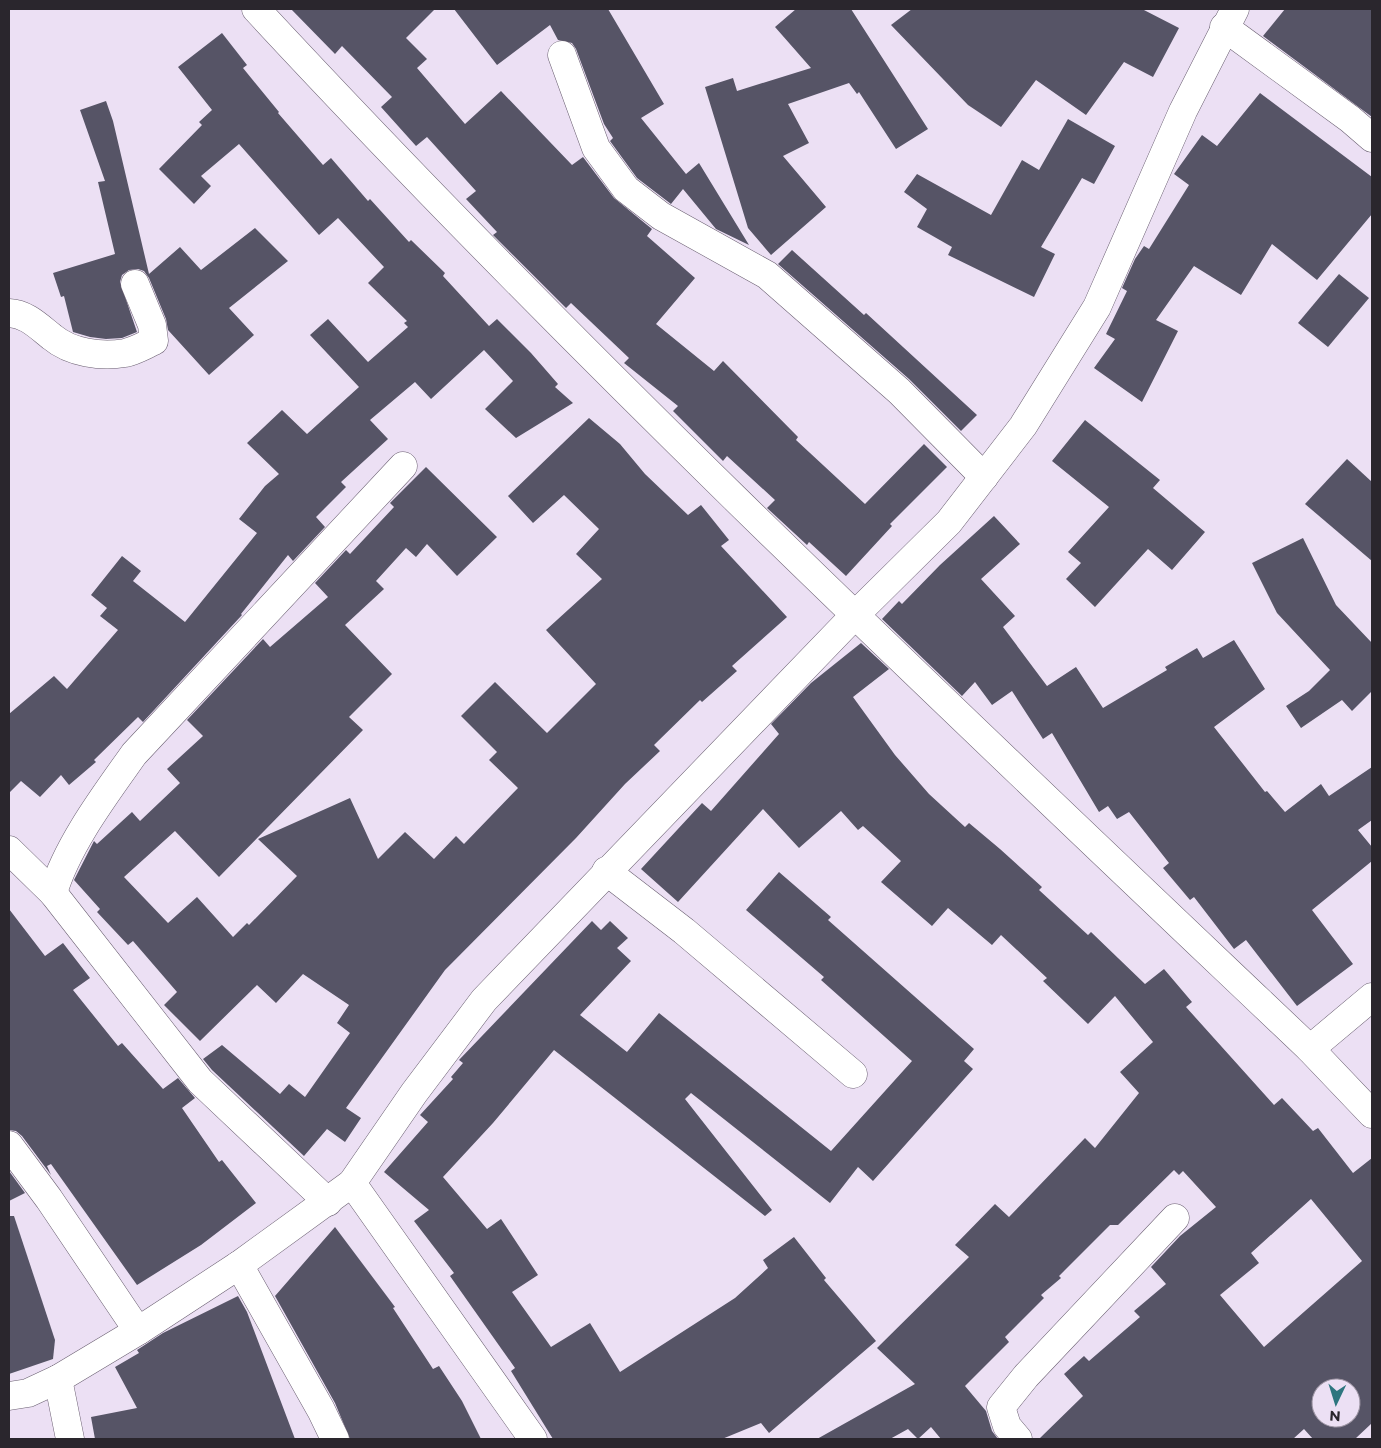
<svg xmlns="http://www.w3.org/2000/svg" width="1381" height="1448" viewBox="0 0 1381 1448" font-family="Montserrat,sans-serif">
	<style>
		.building { fill: #565466; fill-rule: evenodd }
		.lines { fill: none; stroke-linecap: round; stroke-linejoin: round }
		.minor-casing { stroke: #6a5f71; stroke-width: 29 }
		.minor { stroke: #fff; stroke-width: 28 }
	</style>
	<rect width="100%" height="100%" fill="#ece0f4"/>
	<!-- building -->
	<g class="building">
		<path d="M291,9H435L406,38L427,59L417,68L465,124L501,91L572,165L583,157L614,198L652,229L647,236L695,278L656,324L714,371L723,361L798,437L796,440L865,504L924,444L947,467L890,524L892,526L846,576L809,542L807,545L767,508L775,500L727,456L723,461L673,411L678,406L624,363L629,358L571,303L566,308L493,235L497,232L466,199L476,191L427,137L416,146L381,107L392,97L342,46L335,54Z"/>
		<path d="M454,9H608L664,104L641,118L686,174L699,163L749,245L716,229L683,189L671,204L637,178L610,141L613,138L604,124L576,49L572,43L558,40L550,25L497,65Z"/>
		<path d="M796,9H851L928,129L896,149L859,92L857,94L849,83L788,104L809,143L783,156L826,207L771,255L748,228L705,87L733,78L737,91L811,68L775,27Z"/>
		<path d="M912,9H1142L1179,28L1153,77L1124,62L1086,115L1036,80L1001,127L968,105L891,25Z"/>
		<path d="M1285,9H1372V117L1263,36Z"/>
		<path d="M222,33L247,65L243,68L279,112L278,113L323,165L331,158L368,201L370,199L409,242L411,240L445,273L443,276L489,326L497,319L531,353L558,384L555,387L573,403L516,438L485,409L513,381L484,350L431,399L415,382L370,420L388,439L341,482L346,487L316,517L325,527L293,561L288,555L241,614L242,615L143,722L138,717L94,760L96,762L69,785L61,775L40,797L21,781L9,793V714L54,676L67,689L118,630L100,616L107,608L91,595L122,556L141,571L133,581L185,622L257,533L239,519L265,486L279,474L247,443L282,410L307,434L359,387L310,335L328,319L368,362L408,327L404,323L407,321L368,283L384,267L338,218L319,235L239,144L201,176L211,186L194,204L159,169L202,125L199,122L212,110L178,67Z"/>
		<path d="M1260,93L1372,177V214L1317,280L1272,244L1241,295L1194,266L1156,320L1178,331L1142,402L1094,368L1115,339L1106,334L1127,291L1122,288L1135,259L1144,246L1149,249L1189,185L1174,174L1202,135L1217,146Z"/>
		<path d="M106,101L113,121L149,274L180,247L201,270L255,228L288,261L229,308L254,335L209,375L168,330L166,319L149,278L144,271L138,269L129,270L122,275L120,282L137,332L122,338L106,339L90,337L73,332L64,296L61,297L53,273L115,254L98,182L105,181L80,110Z"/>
		<path d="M1068,119L1115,146L1094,184L1082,178L1041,247L1055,254L1034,297L948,255L952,247L917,227L927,209L904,192L917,174L991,215L1022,160L1039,170Z"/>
		<path d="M792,250L864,315L866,313L977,415L961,431L909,379L778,264Z"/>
		<path d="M1339,274L1369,298L1328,347L1298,323Z"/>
		<path d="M589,418L620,444L645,474L688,515L701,505L729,540L721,546L787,617L732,666L737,671L702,702L700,700L654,745L660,751L625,784L576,838L445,970L346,1108L361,1118L345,1142L327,1129L304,1156L212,1070L203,1059L222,1045L280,1094L289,1084L305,1097L350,1033L337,1023L349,1005L303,974L276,1003L257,985L200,1041L164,1005L177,992L133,941L128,945L97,912L100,909L74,880L94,841L97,844L132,812L140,821L180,783L167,769L203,736L187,720L263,639L270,647L328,597L315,583L346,550L350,554L394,507L390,503L426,467L497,537L457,576L427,544L416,557L406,548L376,581L384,589L345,625L392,674L349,717L363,730L219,877L175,831L124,877L168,923L197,897L233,937L247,923L249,925L297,876L258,839L350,798L378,859L405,832L434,859L456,836L464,844L518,788L489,760L497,752L461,716L495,682L547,733L596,684L546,630L602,579L576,554L599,529L564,495L533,523L508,496Z"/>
		<path d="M1085,420L1160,480L1153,488L1205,532L1172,570L1148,549L1095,607L1066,579L1081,563L1068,552L1109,507L1052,461Z"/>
		<path d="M1347,459L1372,482V561L1305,504Z"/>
		<path d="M994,516L1020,544L981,579L1015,616L1003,627L1047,686L1076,667L1103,708L1167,670L1165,667L1197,648L1203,658L1234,640L1265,689L1214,727L1265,792L1267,791L1285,812L1321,784L1329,796L1372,767V820L1358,830L1372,847V861L1312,910L1353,964L1297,1006L1246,940L1234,949L1194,897L1190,900L1163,868L1169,863L1129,812L1117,819L1108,806L1099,812L1052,733L1043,739L1012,691L992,705L975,682L962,696L882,619L899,601L902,604L940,565Z"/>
		<path d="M1303,538L1336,605L1372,643V691L1352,711L1342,700L1301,728L1286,706L1309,691L1330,670L1277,613L1252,563Z"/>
		<path d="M861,643L889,669L853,697L895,755L929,794L965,827L969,823L1000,849L1042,887L1039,890L1088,935L1091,932L1145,984L1164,969L1192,1002L1186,1007L1274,1105L1282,1098L1313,1131L1318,1128L1353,1173L1372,1158V1423L1355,1439H1313L1304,1429L1293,1439H1039L1083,1396L1064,1374L1084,1356L1089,1361L1140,1317L1134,1311L1166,1284L1151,1267L1180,1236L1216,1207L1183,1171L1179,1175L1174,1170L1118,1225H1110L1059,1276L1061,1278L1041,1295L1044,1298L1005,1337L1009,1342L965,1386L986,1411L992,1431L998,1439H941L931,1427L918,1439L908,1429L890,1439H817L915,1384L877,1348L969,1257L955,1245L995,1204L1009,1217L1085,1138L1095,1148L1139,1093L1120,1072L1153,1042L1115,996L1088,1024L1043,981L1047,978L1001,935L992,945L948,908L932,926L881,882L901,861L863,826L858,830L841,811L799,848L763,809L678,902L641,869L702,803L711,811L779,734L771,724L811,683ZM1311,1199L1362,1261L1264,1347L1220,1295L1259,1263L1251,1253ZM1321,1388H1351V1418H1321Z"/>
		<path d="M779,872L831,917L828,920L974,1049L964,1061L973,1069L873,1181L858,1167L830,1203L691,1093L685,1099L772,1210L765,1216L554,1050L493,1123L443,1177L487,1229L501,1219L538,1275L512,1292L551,1347L590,1323L620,1372L735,1298L768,1268L763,1260L794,1237L826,1278L824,1280L876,1341L769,1433L761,1423L722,1439H553L511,1371L515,1368L450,1276L454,1273L414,1221L429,1210L384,1172L428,1122L420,1115L453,1079L451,1077L463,1063L459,1060L592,921L601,930L610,921L628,938L617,948L631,961L580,1015L627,1052L659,1013L831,1151L912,1061L821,980L824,977L746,910Z"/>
		<path d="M9,909L45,956L63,943L90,978L73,990L118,1046L122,1043L163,1089L178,1078L195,1098L182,1108L219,1162L222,1160L256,1203L201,1245L137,1285L51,1164L47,1166L51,1175L22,1136L16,1131L9,1130Z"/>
		<path d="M9,1171L25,1193L9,1201Z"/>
		<path d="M9,1216H14L55,1340L53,1359L9,1374Z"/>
		<path d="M335,1227L395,1307L393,1308L433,1369L439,1366L462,1401L481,1439H350L335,1403L275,1296Z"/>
		<path d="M238,1296L247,1312L295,1439H95L91,1417L137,1408L115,1367L139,1353L137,1350L163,1333Z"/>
	</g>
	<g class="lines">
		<!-- minor casing -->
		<g class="minor-casing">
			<g id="minor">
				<path d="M256,9C592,371 952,709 1310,1049L1372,1114"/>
				<path d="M1224,27L1350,119L1372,138"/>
				<path d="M562,55L596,148L626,189L661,216L767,275L899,391L984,477"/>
				<path d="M9,313C27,314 38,326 52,337C71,353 101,357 125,353C135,351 145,345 154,341L152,325L135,284"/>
				<path d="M9,850L53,893L200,1081L328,1202"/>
				<path d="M606,871L684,931L853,1074"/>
				<path d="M53,893C67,845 105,795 134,754L403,466"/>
				<path d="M1310,1049L1372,997"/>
				<path d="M9,1145L49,1199L138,1331"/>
				<path d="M352,1183L533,1439"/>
				<path d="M239,1265L321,1410L335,1439"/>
				<path d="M58,1379L70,1439"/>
				<path d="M9,1396L28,1393L58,1379L138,1331L239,1265L352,1183L414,1093L484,1000L854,616L949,522L1023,426L1097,307L1183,111L1235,9"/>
				<path d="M1018,1439L1007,1426L1001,1407L1026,1376L1175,1218"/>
			</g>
		</g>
		<!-- minor -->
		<use href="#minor" class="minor"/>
	</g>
	<!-- border -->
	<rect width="1381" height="1448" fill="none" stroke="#2a262d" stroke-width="20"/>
	<!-- north arrow -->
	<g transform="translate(1336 1403) rotate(184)"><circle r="24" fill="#ece0f4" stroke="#9e96a4"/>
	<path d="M0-4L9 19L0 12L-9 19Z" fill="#2e767f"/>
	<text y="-8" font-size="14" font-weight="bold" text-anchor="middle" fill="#2a262d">N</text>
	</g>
</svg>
